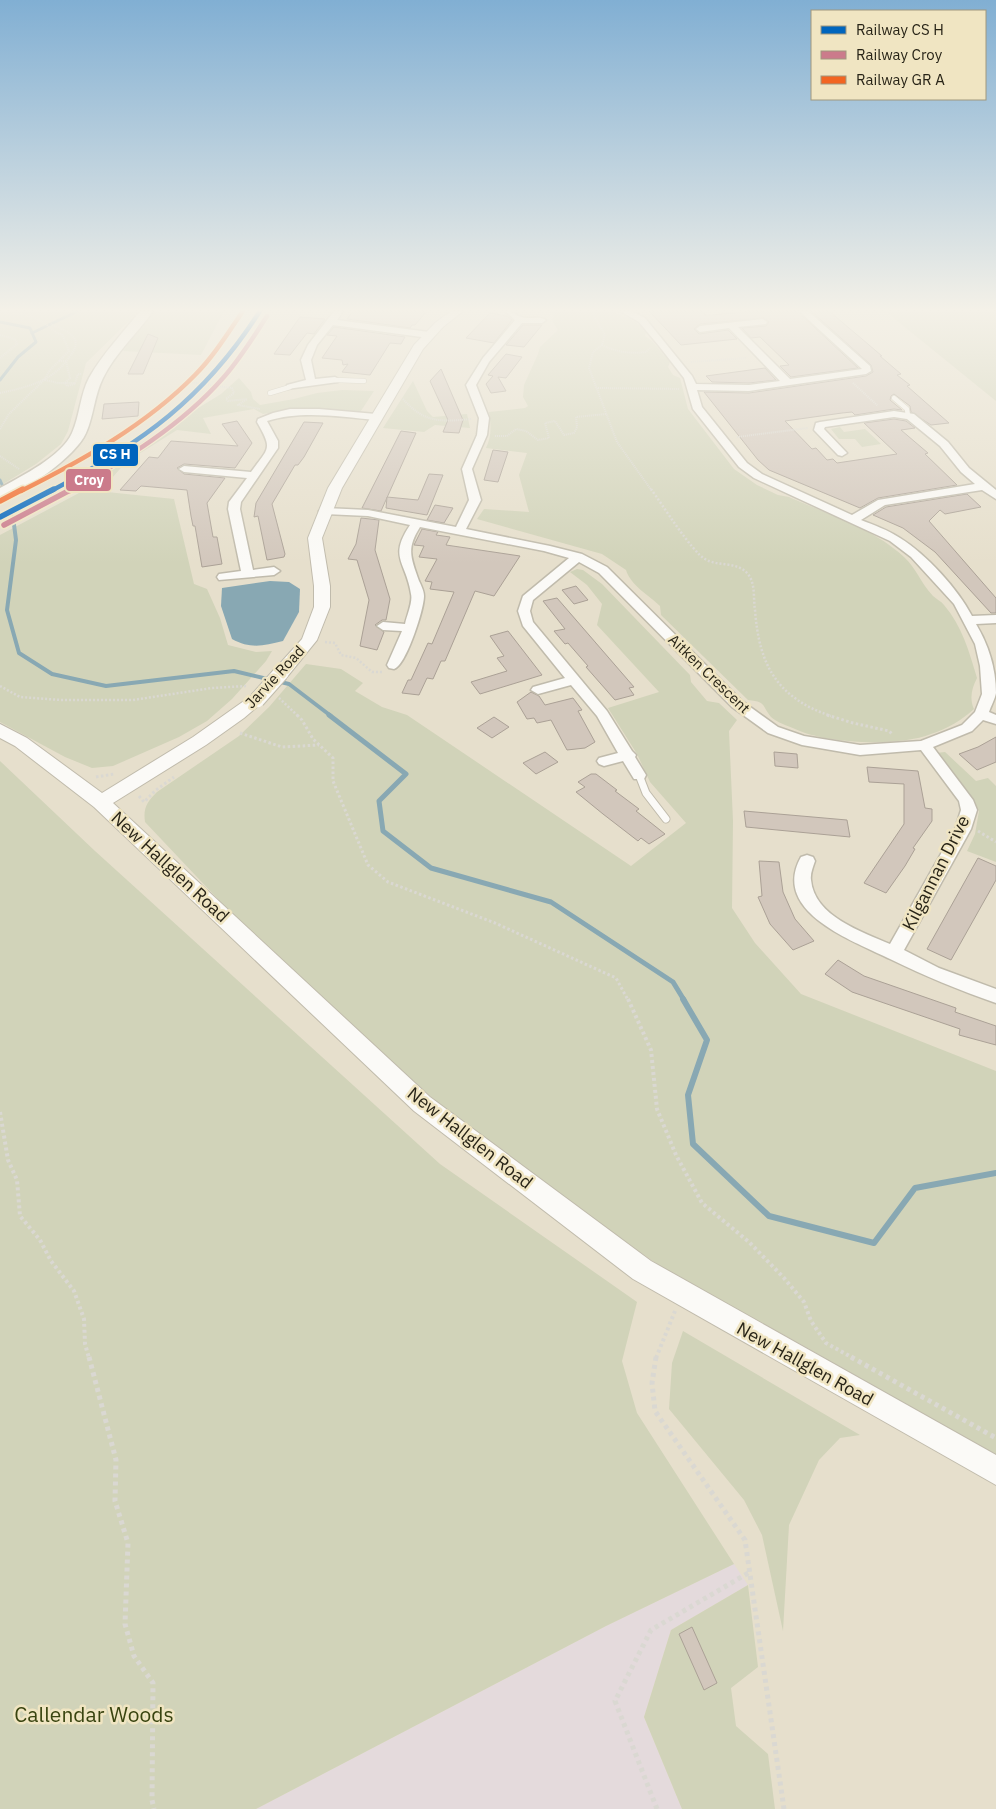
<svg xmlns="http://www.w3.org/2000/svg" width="996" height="1809" viewBox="0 0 996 1809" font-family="'IBM Plex Sans',sans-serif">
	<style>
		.industrial { fill: #e4dadc }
		.green { fill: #d1d3b9 }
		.water { fill: #88a8b3 }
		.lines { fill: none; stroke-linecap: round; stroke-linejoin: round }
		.stream-far3 { stroke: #88a8b3; stroke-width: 3 }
		.stream-far2 { stroke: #88a8b3; stroke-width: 4 }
		.stream-far1 { stroke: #88a8b3; stroke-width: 5 }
		.stream { stroke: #88a8b3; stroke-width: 6 }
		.building { fill: #d2c7bc; stroke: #aba196 }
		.service-far1-casing { stroke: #c0bbac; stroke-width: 5.5 }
		.service-casing { stroke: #c0bbac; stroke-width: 9 }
		.minor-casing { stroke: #c0bbac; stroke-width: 3 }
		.tertiary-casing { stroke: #c0bbac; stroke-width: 2 }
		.secondary-casing { stroke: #c0bbac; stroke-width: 3 }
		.path-far4 { stroke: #dad8d2; stroke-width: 2; stroke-dasharray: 1 1; stroke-linecap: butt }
		.path-far3 { stroke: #dad8d2; stroke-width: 2.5; stroke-dasharray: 2 2; stroke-linecap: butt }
		.path-far2 { stroke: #dad8d2; stroke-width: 3; stroke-dasharray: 2.5 2.5; stroke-linecap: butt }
		.path-far1 { stroke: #dad8d2; stroke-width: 4; stroke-dasharray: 3 3; stroke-linecap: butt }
		.path { stroke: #dad8d2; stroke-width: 5; stroke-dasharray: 4 4; stroke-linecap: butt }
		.service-far1 { stroke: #fbfaf7; stroke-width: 4.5 }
		.service { stroke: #fbfaf7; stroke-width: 7 }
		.minor { fill: #fbfaf7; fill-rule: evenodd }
		.tertiary { fill: #fbfaf7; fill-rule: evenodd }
		.secondary { fill: #fbfaf7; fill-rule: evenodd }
		.tertiary-bridge-casing { stroke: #c0bbac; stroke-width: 17; stroke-linecap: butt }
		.tertiary-bridge { stroke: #fbfaf7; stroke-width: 15 }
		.rail-1-far1-casing { stroke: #f0e5c2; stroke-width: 7 }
		.rail-1-casing { stroke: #f0e5c2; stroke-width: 9 }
		.rail-2-far1-casing { stroke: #f0e5c2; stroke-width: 7 }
		.rail-2-casing { stroke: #f0e5c2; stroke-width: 9 }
		.rail-3-far1-casing { stroke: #f0e5c2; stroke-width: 7 }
		.rail-3-casing { stroke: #f0e5c2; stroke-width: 9 }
		.rail-1-far1 { stroke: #0065bd; stroke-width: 4.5 }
		.rail-1 { stroke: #0065bd; stroke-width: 5.5 }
		.rail-2-far1 { stroke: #cb7b8b; stroke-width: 4.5 }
		.rail-2 { stroke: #cb7b8b; stroke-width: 5.5 }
		.rail-3-far1 { stroke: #f26522; stroke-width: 4.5 }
		.rail-3 { stroke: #f26522; stroke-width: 5.5 }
		.labels { text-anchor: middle; stroke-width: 5; stroke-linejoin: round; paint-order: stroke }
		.far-street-label { font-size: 15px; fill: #282417; stroke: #f0e5c2 }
		.street-label { font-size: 18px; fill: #282417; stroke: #f0e5c2 }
		.near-park-label { font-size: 21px; fill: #394410; stroke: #f0e5c2 }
		.line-badge { stroke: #f0e5c2; stroke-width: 2 }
		.badge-label { font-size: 14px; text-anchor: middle; font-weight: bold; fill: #fff }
	</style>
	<rect width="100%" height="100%" fill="#e6dfcc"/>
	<!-- industrial -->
	<path class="industrial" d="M734,1564L748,1585L671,1630L644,1717L682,1809H256L606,1626Z"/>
	<!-- green -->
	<g class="green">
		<path d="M0,311H137L129,321L86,363L68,431L61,444L36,464L0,486Z"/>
		<path d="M153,311H224L201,355L123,351Z"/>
		<path d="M551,311C584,311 623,304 646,332L645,336L652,341L670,362L668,367L673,375L680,378L688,409L734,469L757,485L778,495L789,497C827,514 873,528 904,557C917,569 920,582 933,596C936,599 941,601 944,605C962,626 969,651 977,678C972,688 969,698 974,709C962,720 947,729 931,734C898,747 827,744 795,729C788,726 776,722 771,717C761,705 767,702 748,700L661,615L660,606C649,595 631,586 626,570L602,554L477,519L484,509L529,512L519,475L527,453L486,448C492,435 491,426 489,412L525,408L528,406L523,397L524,385L538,354L540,347L558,330L552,320L554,316Z"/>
		<path d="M885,311H996V401Z"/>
		<path d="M239,378L251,392L253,399L260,405L294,399L317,393L342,390L374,391L359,414L283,411L263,414L254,409L203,418L211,434L177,430L126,462L105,486L107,492L174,499L194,584L207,589L220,618L228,645L256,652L272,651L266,661L232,699L207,721L179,737L113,766L92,768L65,757L0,722V535L79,493L112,461L221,394Z"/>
		<path d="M413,381L427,411L433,417L467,414L470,428L435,425L424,432L383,428Z"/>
		<path d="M840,427L844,432L865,429L881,444L862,447L855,439H839L831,429Z"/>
		<path d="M577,569L583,570L602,584L690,675L691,682L707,701L719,703L737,720L729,731L733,821L732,908L755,943L801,994L996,1071V1457L804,1346L667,1271L472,1133L266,950L145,822C143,808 147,802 157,792L239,736L269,707L306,664L341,669L363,683L355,691L382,707L407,715L631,866L686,823L650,782L637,754L608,708L659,692L597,625L602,604L587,585L570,572Z"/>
		<path d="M945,752L976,781L988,778L996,786V862L967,851L975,834L979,811L959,780L936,753Z"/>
		<path d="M0,761L95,851L440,1164L637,1302L622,1361L637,1413L734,1564L606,1626L256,1809H0Z"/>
		<path d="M683,1331L860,1435L840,1438L819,1460L789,1525L783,1631L762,1535L744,1500L669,1409L672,1363Z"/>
		<path d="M748,1585L758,1667L731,1688L736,1726L768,1754L775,1809H682L644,1717L671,1630Z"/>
	</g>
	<!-- water -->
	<path class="water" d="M270,581L289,582L300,589L299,612L283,641C263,646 250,649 232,639L221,606L222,588Z"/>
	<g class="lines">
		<!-- stream-far3 -->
		<g class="stream-far3">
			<path d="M0,322L30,328L36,342L18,357L0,380"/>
			<path d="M32,333L78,311"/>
			<path d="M0,480L4,489"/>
		</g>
		<!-- stream-far2 -->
		<path class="stream-far2" d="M13,517L16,540L7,610L19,653L52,674L106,686L234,671L289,684L331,716"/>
		<!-- stream-far1 -->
		<path class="stream-far1" d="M329,715L406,774L379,801L383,831L431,868L551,902L673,982L684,1000"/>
		<!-- stream -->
		<path class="stream" d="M683,999L707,1040L688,1095L693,1144L769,1216L874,1243L915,1188L996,1173"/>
	</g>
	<!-- building -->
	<g class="building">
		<path d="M353,311H427L415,325H412L410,328L347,319Z"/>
		<path d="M649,311H704L705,315H712L752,311H797L858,368L791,377L780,366L789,365L760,337L751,338L742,328L766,326L769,322L764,318L700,324L694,329L699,334L728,330L737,339L681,345Z"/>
		<path d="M811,311H829L882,356H880L901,374L897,375L910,385L907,386L949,423L931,425L911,412L910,406L894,394L891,396L890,400L902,410L894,409L855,415L852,412L842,413L785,421L812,449L816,448L827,460L833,459L837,463L897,454L864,423L894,419L906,421L915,428L901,430L928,453L925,454L957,485L878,498L860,508L769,470L758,460L704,392L749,393L866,376L873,372L871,365Z"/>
		<path d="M490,313L507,316L512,320L494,343L466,338Z"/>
		<path d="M300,317L325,319L314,334L307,333L290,355L274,354Z"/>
		<path d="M523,325H542L524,347L506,345Z"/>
		<path d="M334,327L405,337L401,344L390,343L370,375L342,372L348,364L343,365L342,360L322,358L337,336L327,335Z"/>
		<path d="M148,334L158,338L143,374H128Z"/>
		<path d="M506,354L522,357L506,378L498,377L506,391L491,393L486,384L493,376L488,375Z"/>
		<path d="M765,368L776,380L749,383L712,382L706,376Z"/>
		<path d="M441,369L463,420L459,433L443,432L448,420L430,381Z"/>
		<path d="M139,402L138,416L102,419L104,404Z"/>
		<path d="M237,421L252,443L235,468L184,464L177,468L184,474L225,478L207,503L213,537H217L222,564L202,567L195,526H193L191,516L187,490L141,486L136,491L120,490L149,457L158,458L171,441L238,446L222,424Z"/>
		<path d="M304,422L323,423L304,457L298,465H295L272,504L285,554L284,557L267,560L258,516L254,517L256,503Z"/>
		<path d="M401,431L416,433L381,511L362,508Z"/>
		<path d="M493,450L508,452L498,482L484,480Z"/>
		<path d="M429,474L443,475L427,515L386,508L387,497L418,500Z"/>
		<path d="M967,494L981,507L945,514L940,510L929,521L996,598V613H991L935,552L903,528L873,515L886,507Z"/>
		<path d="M435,505L453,508L444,523L427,520Z"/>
		<path d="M361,518L379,520L375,550L390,599L386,620H382L375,625L384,632L377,650L360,646L369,600L357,560L348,559L356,544Z"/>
		<path d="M422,529L438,532L436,535L450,537L446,545L520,556L494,596L475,591L445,661H441L433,679L427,678L419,695L402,693L408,680H411L428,643L432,644L454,592L430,589L432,582L425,581L437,559L419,557L424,546L414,545Z"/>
		<path d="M576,586L588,600L574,604L562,590Z"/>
		<path d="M557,598L634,687L629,688L634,695L615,700L586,667L588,666L568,643L565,644L554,631L565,629L543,601Z"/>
		<path d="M508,631L542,675L480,694L471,682L507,671L497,658L504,656L490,636Z"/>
		<path d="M531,692L539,696L545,705L573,698L582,710L578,711L595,742L585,748L567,750L551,720L537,723L534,718L527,719L517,702Z"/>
		<path d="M494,717L509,727L492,738L477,728Z"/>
		<path d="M996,737V762L977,770L959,754L978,747Z"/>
		<path d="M545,752L558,762L536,774L523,763Z"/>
		<path d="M774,752L797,754L798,768L775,766Z"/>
		<path d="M867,767L918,771L925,808L932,809V821L913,848L915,849L905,866L886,893L864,883L904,824V784L869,782Z"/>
		<path d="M591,774H596L617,790L615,791L639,809L636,811L665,834L649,844L641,838L638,841L603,814L576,792L585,787L578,782Z"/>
		<path d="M744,811L847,820L850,837L746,827Z"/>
		<path d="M978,858L996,866V880L951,960L927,949Z"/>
		<path d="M759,861L779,862L783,892L795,919L814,941L793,950L770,924L758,897L762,896Z"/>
		<path d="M838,960L864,976L956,1008L955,1012L996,1026V1045L959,1035L960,1029L852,992L825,974Z"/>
		<path d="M692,1627L717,1683L704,1690L679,1634Z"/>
	</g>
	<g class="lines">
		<!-- service-far1 casing -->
		<g class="service-far1-casing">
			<g id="service-far1">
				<path d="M335,380L364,381"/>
				<path d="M270,393L290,387"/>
				<path d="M894,398L907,409L908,416"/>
			</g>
		</g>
		<!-- service casing -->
		<g class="service-casing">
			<path id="service" d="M639,775L646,793L666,819"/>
		</g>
		<!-- minor casing -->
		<g class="minor-casing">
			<g id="minor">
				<path d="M334,311H343L337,320L429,332L434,335L429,338L333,325L317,345L311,360L315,379L335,377L340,380L338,382L287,389V385L306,380L301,360L308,345Z"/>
				<path d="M505,311C513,311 514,314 521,317C529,320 539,315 546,320L542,323H522L489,362L476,385L489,418L487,435L472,469L481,500L466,529L550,546L582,554L607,567L742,701L778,727L804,736L860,745L921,741L962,725L975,712L982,694L980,666L975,644L954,604L911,557L890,541L754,478L739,467L693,409L684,378L659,346L639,322L620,311H631L645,318L692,376L696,384L749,385L780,381L729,328L700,332L696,329L700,326L763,319L767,322L766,324L738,327L790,379L862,369L799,311H808L870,366L871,371L866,374L749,391L697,390L702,407L747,463L762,474L852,515L878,500L975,484L961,472L940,446L907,419L894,417L825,427L824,429L847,453L842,456L838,455L814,430L816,423L820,422L894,411L914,414L948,442L969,468L996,490V499L982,490L885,505L861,520C874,525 888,530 900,538C927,555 957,588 972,616L996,615V623L976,624C988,644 996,668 996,693C995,699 991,706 989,712L996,715V724L983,720L972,731L933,747L973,800L977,810L971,829L904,950L939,968L996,989V1003C958,990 925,976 890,959C854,941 770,912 801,857L807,855L813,857L815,861C813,867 810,874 811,880C814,916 862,932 890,944L955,829L961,810L959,801L921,750L860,755L802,745L768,733L732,707L599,573L579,562L533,600L530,611L533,622L607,711L632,751L636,755L635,757L646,775L644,779H634L623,761L604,766L599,764L597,761L599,758L618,753L597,716L571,685L538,694L531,690L533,687L565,678L523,626L518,611L523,596L569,558L544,551L420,527C406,549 411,558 419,581C421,585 424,591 424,596C424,609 406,666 394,669L389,668L387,665L402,631L383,630L377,626L383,622L405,624C407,615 413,602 411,594C406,561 388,558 410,525L368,516L325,514L319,511L325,508L368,510L456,527L469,500L462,469L477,435L479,418L466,385L483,358L515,320Z"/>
				<path d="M290,409H319L376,414L381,417L376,420C340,417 303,410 267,421L278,441V448L241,502L240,509L253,570L274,567L280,571L274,575L219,580L217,577L219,574L241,571L228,509L229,502L247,478L184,472L179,469L184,466L251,472C269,447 273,450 257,422L258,419L273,413Z"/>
			</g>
		</g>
		<!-- tertiary casing -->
		<g class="tertiary-casing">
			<g id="tertiary">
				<path d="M451,311H463L443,327L423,349L342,488L322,538L330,586V607L317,640L287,677H275L273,673L275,669L302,639L314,607V586L308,538L328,488L414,345L435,323Z"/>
				<path d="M257,695L263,696L265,700L244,718L206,745L113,803L430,1097L651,1261L996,1455V1485L633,1279L414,1111L94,807L15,746L0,738V724L27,738L102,793L193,737L251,696Z"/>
			</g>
		</g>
		<!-- secondary casing -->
		<g class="secondary-casing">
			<path id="secondary" d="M140,311H153C137,334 115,353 103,378C94,396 94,415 86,433C76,456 24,493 0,499V488C22,476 62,456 72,433C80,415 80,395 89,378C103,353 123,333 140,311Z"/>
		</g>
		<!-- path-far4 -->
		<g class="path-far4">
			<path d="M591,311L605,335L602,345L593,352L589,368L617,442L652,491"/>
			<path d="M0,335L15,339L17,344L0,358"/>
			<path d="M602,345C616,352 630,354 646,352L650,348"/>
			<path d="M59,361H66L70,378L65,383L67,386L75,384"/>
			<path d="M691,362L746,358"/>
			<path d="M45,380L58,383H75L78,374H82"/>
			<path d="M853,383L878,406"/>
			<path d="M598,388L680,389"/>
			<path d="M0,393C28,387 54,381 70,356C74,351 78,344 74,338C70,331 58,328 51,324"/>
			<path d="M403,399C424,423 441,422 471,419"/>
			<path d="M139,422L164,408L189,382L232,388L234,393L226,399L228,401L247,399L238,405L260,409"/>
			<path d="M0,429L9,414L44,380L50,370L69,351L62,334C53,333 49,325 41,321C30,315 17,313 5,311"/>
			<path d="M495,436H507L516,429L526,431L538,440L549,438L545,423L555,421L564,435L574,433L577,427L576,417L606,414"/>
			<path d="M737,437L808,428"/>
			<path d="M0,456L19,469"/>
		</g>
		<!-- path-far3 -->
		<g class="path-far3">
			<path d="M651,489C662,504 692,552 705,559C718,567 736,561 747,573C756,583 753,598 755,610C759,665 777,698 831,716"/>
			<path d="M325,642L335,643L341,655L356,658L372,672H383"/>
			<path d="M0,686L20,697L61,700H133L212,688L247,686"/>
			<path d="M279,698L298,716"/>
		</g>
		<!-- path-far2 -->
		<g class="path-far2">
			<path d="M297,715L302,720L313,739L333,758V781L368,865L388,882L495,923L616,978L628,1000"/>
			<path d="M827,715L853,723L889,731L892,734"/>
			<path d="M240,733L282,747L319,745"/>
			<path d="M96,777L114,774"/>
			<path d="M139,796L144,802L156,790L174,777"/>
			<path d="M978,831L996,842"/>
		</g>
		<!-- path-far1 -->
		<g class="path-far1">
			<path d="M628,999L651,1050L657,1109L676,1155L702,1203L749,1242L784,1278L804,1302L811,1321L826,1343L853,1358"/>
			<path d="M0,1112L8,1160L17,1180L20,1216L40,1240L51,1261L74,1291L84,1319L85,1344L89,1358"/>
			<path d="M656,1358L675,1311"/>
		</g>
		<!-- path -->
		<g class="path">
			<path d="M89,1357L116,1460L115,1501L128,1543L125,1624L134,1656L153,1683L152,1800L154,1809"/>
			<path d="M656,1357L652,1383L655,1411L745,1540L784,1809"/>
			<path d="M851,1357L996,1438"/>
			<path d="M657,1809L615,1701L651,1630L750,1572"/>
		</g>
		<!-- service-far1 -->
		<use href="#service-far1" class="service-far1"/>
		<!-- service -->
		<use href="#service" class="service"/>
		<!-- minor -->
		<use href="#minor" class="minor"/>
		<!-- tertiary -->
		<use href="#tertiary" class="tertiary"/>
		<!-- secondary -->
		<use href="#secondary" class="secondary"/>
		<!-- tertiary-bridge casing -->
		<g class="tertiary-bridge-casing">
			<path id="tertiary-bridge" d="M257,700L281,673"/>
		</g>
		<!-- tertiary-bridge -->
		<use href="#tertiary-bridge" class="tertiary-bridge"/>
		<!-- rail-1-far1 casing -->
		<g class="rail-1-far1-casing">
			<path id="rail-1-far1" d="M51,491C142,443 204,399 260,311"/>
		</g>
		<!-- rail-1 casing -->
		<g class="rail-1-casing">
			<path id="rail-1" d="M0,517L54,489"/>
		</g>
		<!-- rail-2-far1 casing -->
		<g class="rail-2-far1-casing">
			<path id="rail-2-far1" d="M70,491C124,460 181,426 223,378C240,359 253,338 267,316"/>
		</g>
		<!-- rail-2 casing -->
		<g class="rail-2-casing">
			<path id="rail-2" d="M4,525L72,489"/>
		</g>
		<!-- rail-3-far1 casing -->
		<g class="rail-3-far1-casing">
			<path id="rail-3-far1" d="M21,491C83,460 146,425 195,375C214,356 228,333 243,311"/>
		</g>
		<!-- rail-3 casing -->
		<g class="rail-3-casing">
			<path id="rail-3" d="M0,501L23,489"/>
		</g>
		<!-- rail-1-far1 -->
		<use href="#rail-1-far1" class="rail-1-far1"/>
		<!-- rail-1 -->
		<use href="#rail-1" class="rail-1"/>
		<!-- rail-2-far1 -->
		<use href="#rail-2-far1" class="rail-2-far1"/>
		<!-- rail-2 -->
		<use href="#rail-2" class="rail-2"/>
		<!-- rail-3-far1 -->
		<use href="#rail-3-far1" class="rail-3-far1"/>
		<!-- rail-3 -->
		<use href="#rail-3" class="rail-3"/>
	</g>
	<!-- sky -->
	<linearGradient id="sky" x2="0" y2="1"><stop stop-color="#81afd3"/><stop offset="0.55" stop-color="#f4f1e8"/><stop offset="1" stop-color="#f4f1e8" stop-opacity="0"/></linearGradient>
	<rect width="996" height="564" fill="url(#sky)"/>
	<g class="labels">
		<!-- far-street labels -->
		<g class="far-street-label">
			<text transform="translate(709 674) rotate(44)" y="5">Aitken Crescent</text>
			<text transform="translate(275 677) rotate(-47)" y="5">Jarvie Road</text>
		</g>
		<!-- street labels -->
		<g class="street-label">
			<text transform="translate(170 867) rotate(43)" y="6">New Hallglen Road</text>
			<text transform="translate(936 873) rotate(-63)" y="6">Kilgannan Drive</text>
			<text transform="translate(470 1138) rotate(38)" y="6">New Hallglen Road</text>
			<text transform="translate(805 1364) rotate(29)" y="6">New Hallglen Road</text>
		</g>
		<!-- near-park labels -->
		<g class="near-park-label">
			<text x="94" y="1722">Callendar Woods</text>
		</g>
	</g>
	<g class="line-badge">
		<rect x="92" y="443" width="47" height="24" rx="5" fill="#0065bd"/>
		<rect x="65" y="468" width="47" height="24" rx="5" fill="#cb7b8b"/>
	</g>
	<g class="badge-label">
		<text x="115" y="459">CS H</text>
		<text x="89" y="485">Croy</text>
	</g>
	<!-- legend -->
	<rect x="811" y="10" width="175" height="90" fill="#f0e5c2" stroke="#a0987e"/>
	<rect x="821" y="26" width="25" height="8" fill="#0065bd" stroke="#a0987e"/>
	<text x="856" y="35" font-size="15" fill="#282417">Railway CS H</text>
	<rect x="821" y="51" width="25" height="8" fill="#cb7b8b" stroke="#a0987e"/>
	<text x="856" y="60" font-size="15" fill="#282417">Railway Croy</text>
	<rect x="821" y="76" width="25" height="8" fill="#f26522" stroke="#a0987e"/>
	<text x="856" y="85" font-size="15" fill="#282417">Railway GR A</text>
</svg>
